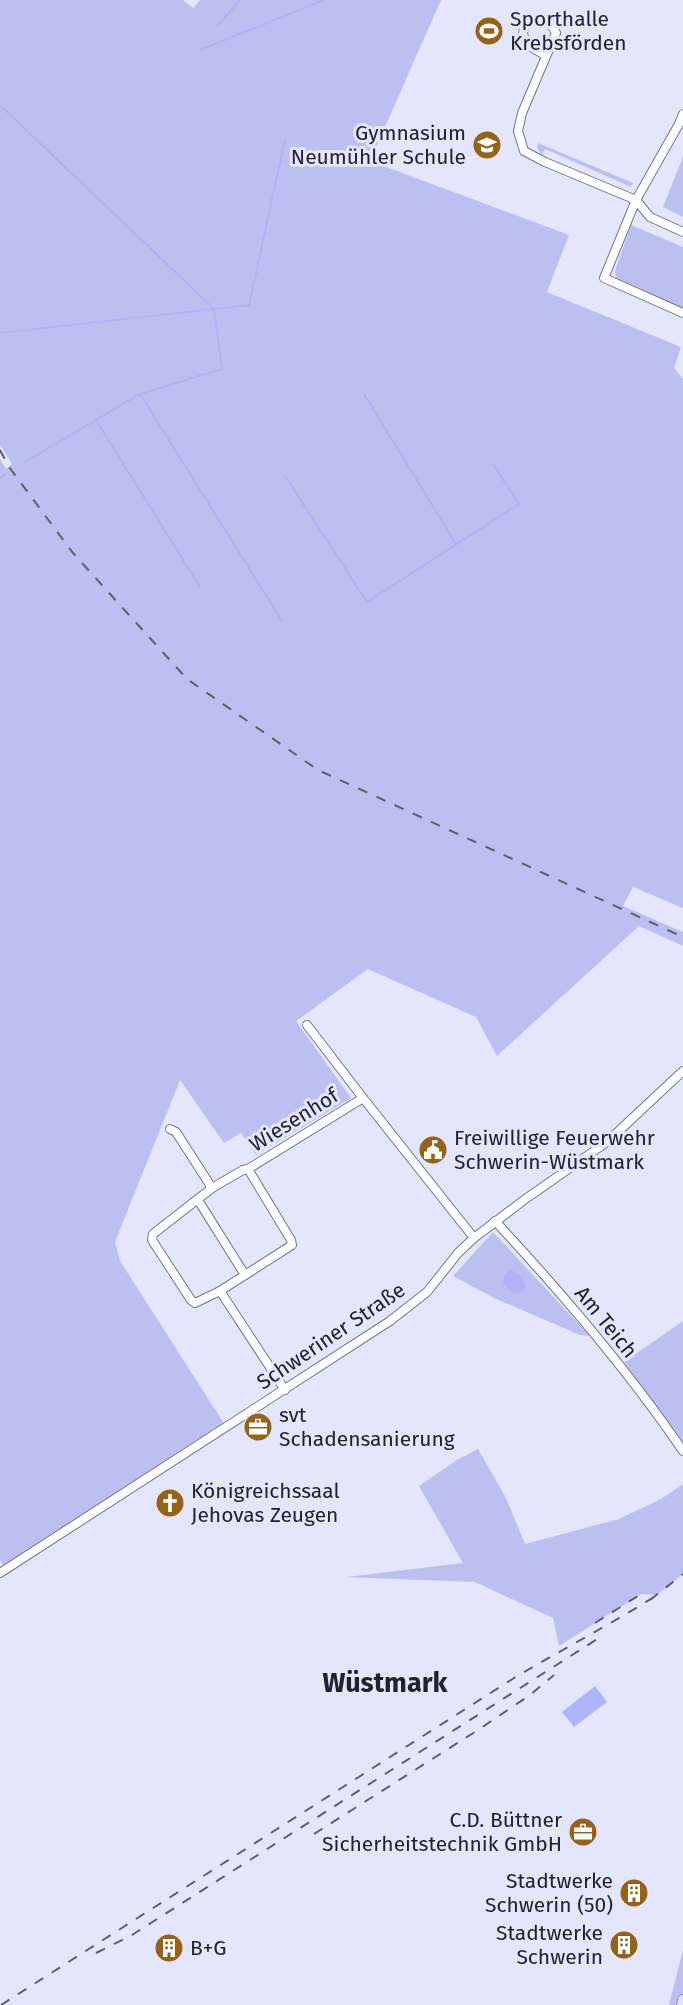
<svg xmlns="http://www.w3.org/2000/svg" width="683" height="2005" viewBox="0 0 683 2005" font-family="'Fira Sans',sans-serif">
	<style>
		.green { fill: #bcc0f0 }
		.water { fill: #aeb4f7 }
		.lines { fill: none; stroke-linecap: round; stroke-linejoin: round }
		.stream { stroke: #aeb4f7; stroke-width: 2 }
		.minor-casing { stroke: #72758d; stroke-width: 10 }
		.major-casing { stroke: #9092b1; stroke-width: 12 }
		.minor { stroke: #fff; stroke-width: 8 }
		.major { stroke: #e0e2fb; stroke-width: 10 }
		.rail { stroke: #5e606d; stroke-width: 2; stroke-dasharray: 10 10; stroke-linecap: butt }
		.labels { text-anchor: middle; stroke-width: 6; stroke-linejoin: round; paint-order: stroke }
		.poi-label { font-size: 21px; fill: #21222c; stroke: #e3e6fc; text-anchor: start }
		.street-label { font-size: 21px; fill: #21222c; stroke: #e3e6fc }
		.district-label { font-size: 27px; font-weight: bold; fill: #21222c; stroke: #e3e6fc }
	</style>
	<rect width="100%" height="100%" fill="#e3e6fc"/>
	<!-- green -->
	<g class="green">
		<path d="M0,0H183L193,8L200,0H441L370,161L569,235L547,292L681,347L674,368L683,379V908L633,887L623,906L683,932V946L639,926L497,1056L476,1017L368,969L296,1021L351,1098L256,1155L241,1133L224,1143L180,1080L115,1242L120,1261L227,1428L6,1569L0,1560V459L6,469L12,464L0,445Z"/>
		<path d="M538,143L633,183L631,187L545,149L542,155L537,148Z"/>
		<path d="M683,157V217L663,207Z"/>
		<path d="M631,225L683,247V308L616,278L615,271Z"/>
		<path d="M493,1232L590,1336L580,1335L494,1298L453,1276Z"/>
		<path d="M683,1321V1442L624,1362Z"/>
		<path d="M478,1449L505,1496L525,1544L619,1519L661,1499L683,1484V1574L657,1595L641,1594L559,1646L553,1618L475,1582L346,1577L463,1563L419,1486L457,1460Z"/>
		<path d="M683,1950V2005H669Z"/>
	</g>
	<!-- water -->
	<g class="water">
		<path d="M510,1269L521,1276L526,1286L523,1291L514,1294L503,1284L504,1275Z"/>
		<path d="M595,1686L607,1702L574,1727L562,1712Z"/>
	</g>
	<g class="lines">
		<!-- stream -->
		<g class="stream">
			<path d="M218,25L240,0"/>
			<path d="M200,50L324,0"/>
			<path d="M0,105L214,309L222,369L140,394L25,462"/>
			<path d="M0,333L249,305L285,140"/>
			<path d="M140,394L282,621"/>
			<path d="M364,394L456,544"/>
			<path d="M96,420L200,587"/>
			<path d="M285,476L367,602L519,504L493,464"/>
			<path d="M0,478L6,474"/>
		</g>
		<!-- minor casing -->
		<g class="minor-casing">
			<g id="minor">
				<path d="M545,55L527,45L523,34L524,25C539,15 548,17 556,33L522,113L518,131L524,151L545,162L636,200L650,217L683,232"/>
				<path d="M683,114L679,124L636,200L604,278L683,313"/>
				<path d="M307,1025L363,1098L474,1238"/>
				<path d="M170,1129L176,1132L212,1188"/>
				<path d="M248,1169L243,1170L212,1188L153,1234L152,1240L191,1300L195,1303L220,1291L292,1245L291,1240L248,1169L363,1098"/>
				<path d="M198,1200L245,1275"/>
				<path d="M495,1221C562,1293 627,1369 683,1451"/>
				<path d="M220,1291L285,1390"/>
				<path d="M0,1573L390,1321L427,1292L458,1253L474,1238L524,1200L607,1142L683,1071"/>
			</g>
		</g>
		<!-- major casing -->
		<g class="major-casing">
			<path id="major" d="M682,2005L683,2000"/>
		</g>
		<!-- minor -->
		<use href="#minor" class="minor"/>
		<!-- major -->
		<use href="#major" class="major"/>
		<!-- rail -->
		<g class="rail">
			<path d="M0,450L9,467L73,553L187,679L318,770L683,937"/>
			<path d="M650,1600L683,1574"/>
			<path d="M595,1623L641,1594"/>
			<path d="M314,1834L478,1730L530,1695L554,1675"/>
			<path d="M96,1953L132,1935L602,1636"/>
			<path d="M1,2005L514,1678C561,1650 610,1625 657,1595"/>
		</g>
	</g>
	<!-- icons -->
	<defs>
		<g id="stadium-disc" transform="scale(1.5)"><circle r="9.5" fill="#966216" stroke="#e3e6fc"/><path d="M0-5a6.5 5 0 1 0 0 10a6.5 5 0 1 0 0-10ZM-3.5-1.8h7v3.6h-7Z" fill="#fff"/></g>
		<g id="school-disc" transform="scale(1.5)"><circle r="9.5" fill="#966216" stroke="#e3e6fc"/><path d="M0-5L7-2L0 1L-7-2ZM-4 1L0 2.5L4 1V4Q0 6-4 4Z" fill="#fff"/></g>
		<g id="civic-disc" transform="scale(1.5)"><circle r="9.5" fill="#966216" stroke="#e3e6fc"/><path d="M-.6-6.5H3V-4.5H.6V-3L4-1V1h2V6H-6V1h2V-1L-.6-3ZM-1.2 2.5V6h2.4V2.5Z" fill="#fff"/></g>
		<g id="office-disc" transform="scale(1.5)"><circle r="9.5" fill="#966216" stroke="#e3e6fc"/><path d="M-6-3h4V-5.5h4V-3h4V5H-6ZM-1-4.5V-3h2v-1.5ZM-6 0V1H6V0Z" fill="#fff"/></g>
		<g id="church-disc" transform="scale(1.5)"><circle r="9.5" fill="#966216" stroke="#e3e6fc"/><path d="M-1.2-6h2.4v3.5h3.3v2.4h-3.3V6h-2.4V-.1h-3.3v-2.4h3.3Z" fill="#fff"/></g>
		<g id="building-disc" transform="scale(1.5)"><circle r="9.5" fill="#966216" stroke="#e3e6fc"/><path d="M-4-6H4V6H1V3H-1V6H-4ZM-2.5-4.3h1.7v1.8h-1.7ZM.8-4.3h1.7v1.8H.8ZM-2.5-1h1.7V.8h-1.7ZM.8-1h1.7V.8H.8Z" fill="#fff"/></g>
	</defs>
	<g fill-rule="evenodd">
		<use href="#stadium-disc" x="489" y="31"/>
		<use href="#school-disc" x="487" y="145"/>
		<use href="#civic-disc" x="433" y="1150"/>
		<use href="#office-disc" x="258" y="1427"/>
		<use href="#church-disc" x="170" y="1503"/>
		<use href="#office-disc" x="583" y="1832"/>
		<use href="#building-disc" x="634" y="1893"/>
		<use href="#building-disc" x="624" y="1945"/>
		<use href="#building-disc" x="169" y="1948"/>
	</g>
	<g class="labels">
		<!-- poi labels -->
		<g class="poi-label">
			<text x="510" y="26">Sporthalle<tspan x="510" dy="24">Krebsförden</tspan></text>
			<text x="466" y="140" text-anchor="end">Gymnasium<tspan x="466" dy="24">Neumühler Schule</tspan></text>
			<text x="454" y="1145">Freiwillige Feuerwehr<tspan x="454" dy="24">Schwerin-Wüstmark</tspan></text>
			<text x="279" y="1422">svt<tspan x="279" dy="24">Schadensanierung</tspan></text>
			<text x="191" y="1498">Königreichssaal<tspan x="191" dy="24">Jehovas Zeugen</tspan></text>
			<text x="562" y="1827" text-anchor="end">C.D. Büttner<tspan x="562" dy="24">Sicherheitstechnik GmbH</tspan></text>
			<text x="613" y="1888" text-anchor="end">Stadtwerke<tspan x="613" dy="24">Schwerin (50)</tspan></text>
			<text x="603" y="1940" text-anchor="end">Stadtwerke<tspan x="603" dy="24">Schwerin</tspan></text>
			<text x="190" y="1955">B+G</text>
		</g>
		<!-- street labels -->
		<g class="street-label">
			<text transform="translate(294 1120) rotate(-32)" y="7">Wiesenhof</text>
			<text transform="translate(606 1322) rotate(51)" y="7">Am Teich</text>
			<text transform="translate(331 1336) rotate(-34)" y="7">Schweriner Straße</text>
		</g>
		<!-- district labels -->
		<g class="district-label">
			<text x="385" y="1692">Wüstmark</text>
		</g>
	</g>
</svg>
